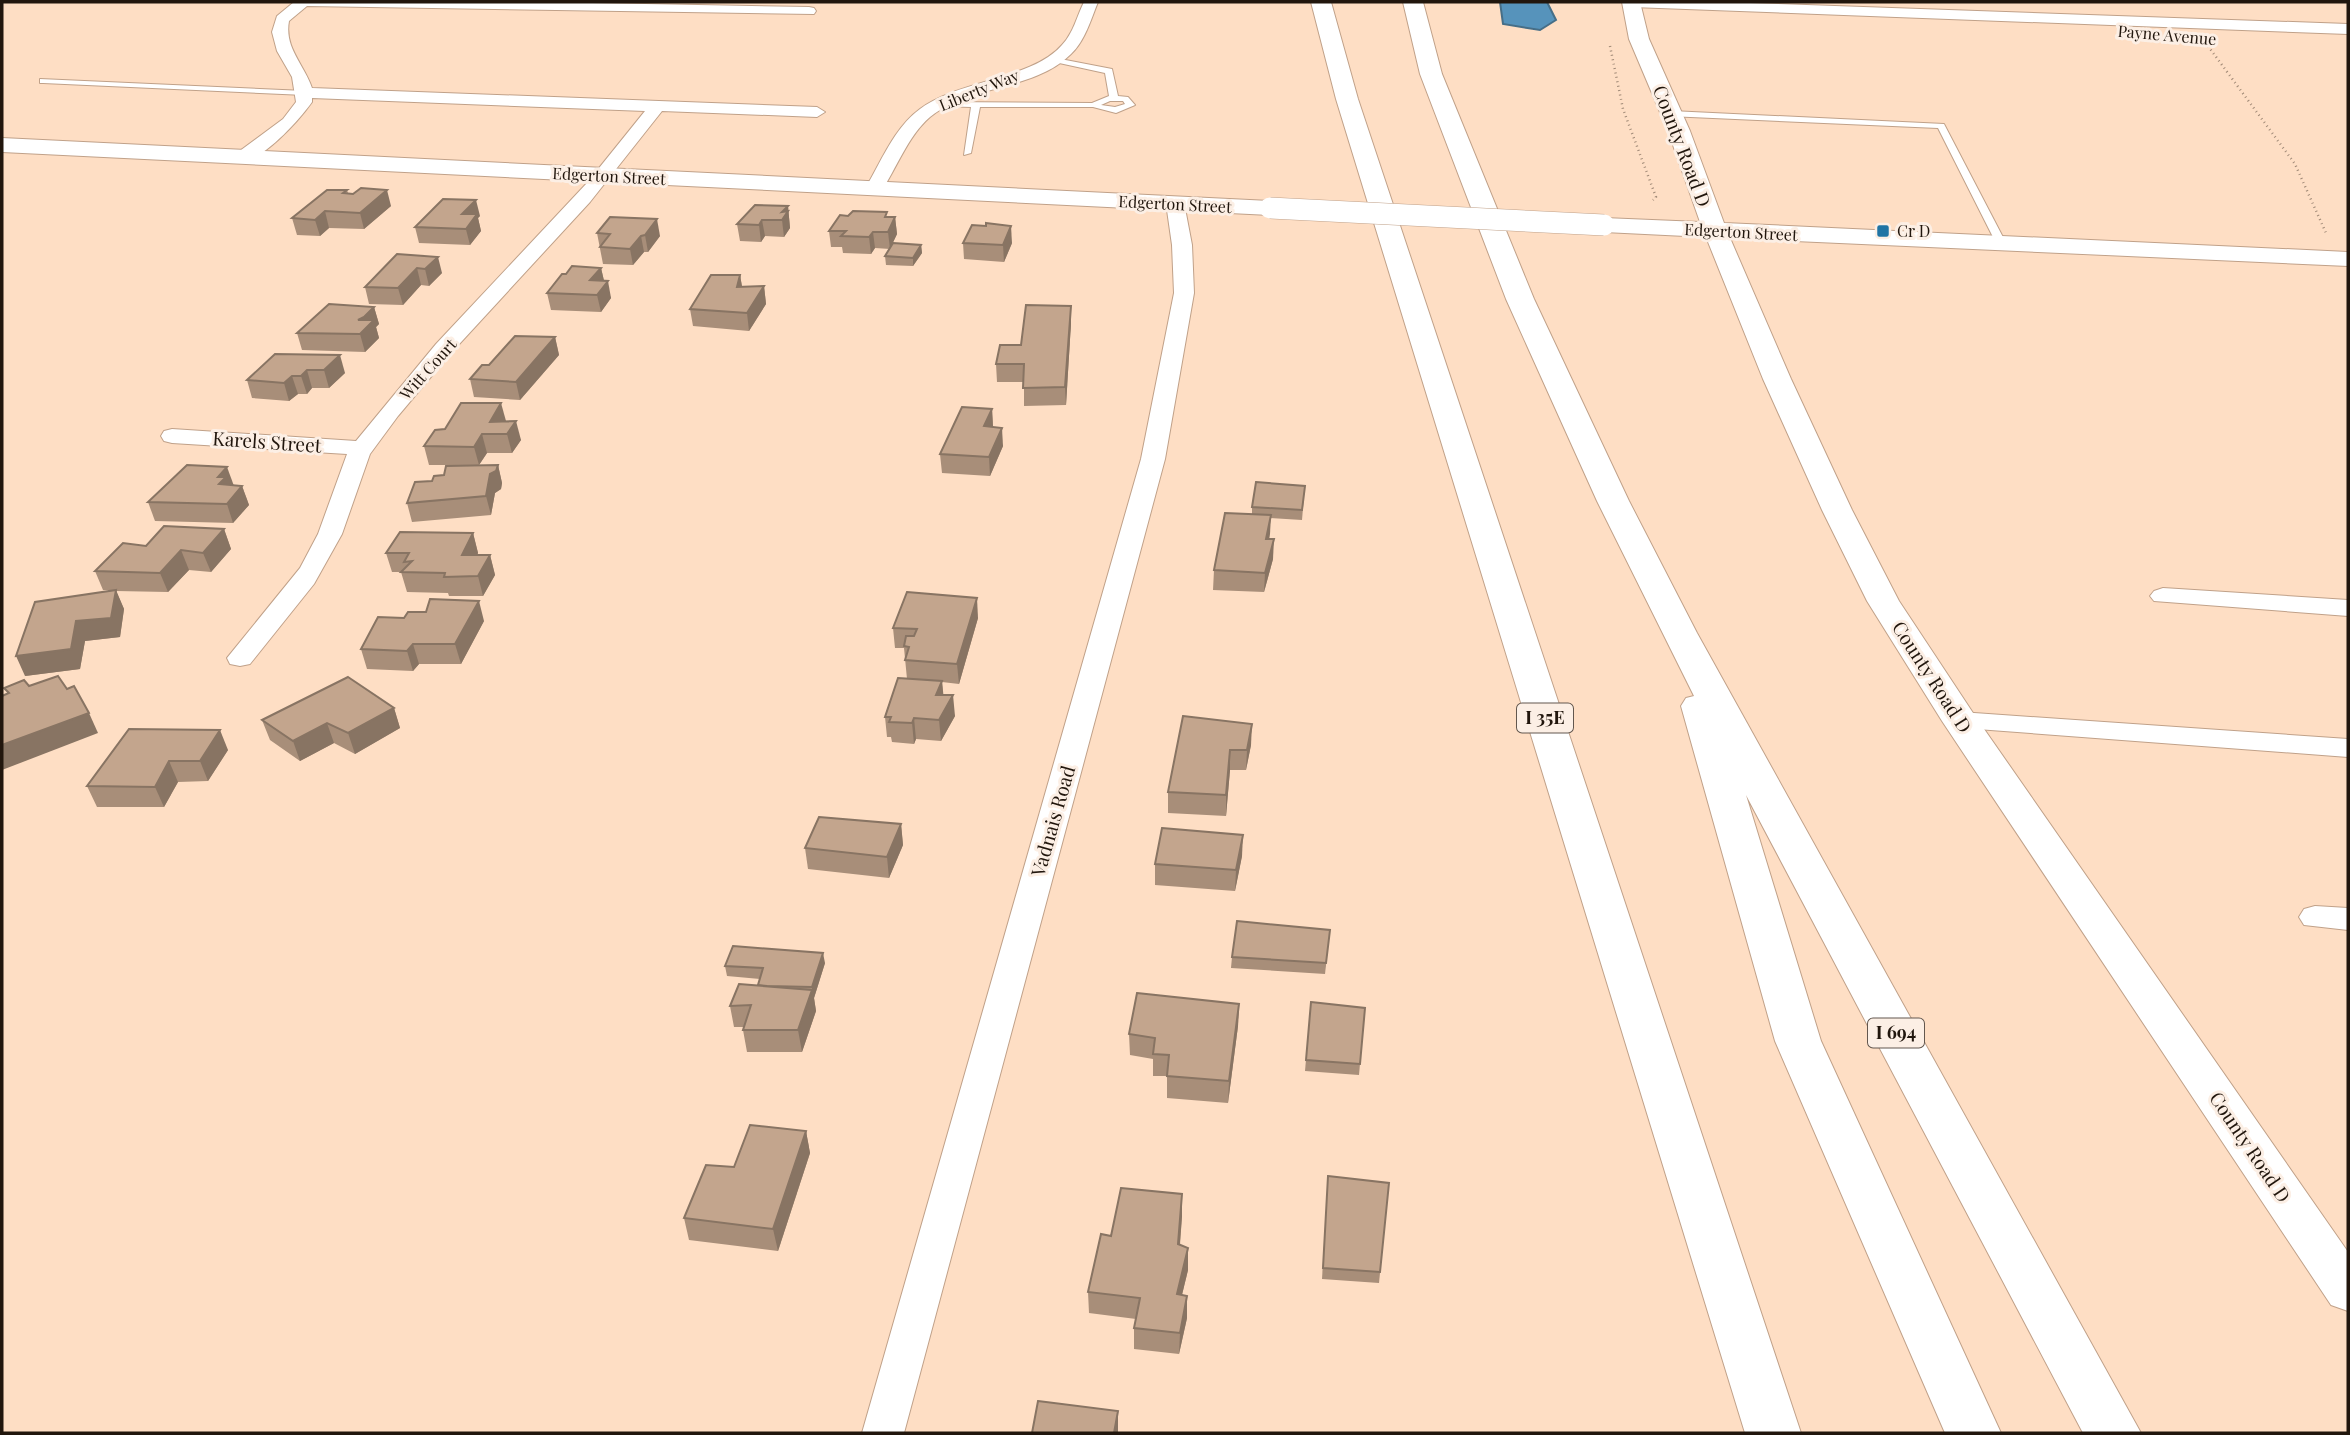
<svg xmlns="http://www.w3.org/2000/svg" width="2350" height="1435" viewBox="0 0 2350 1435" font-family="'Playfair Display',serif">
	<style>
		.water { fill: #5693bb; stroke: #466e87; stroke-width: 2 }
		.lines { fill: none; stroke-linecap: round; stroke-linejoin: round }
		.service-casing { stroke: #c0a189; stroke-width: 2 }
		.minor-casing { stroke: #c0a189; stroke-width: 2 }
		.tertiary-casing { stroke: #c0a189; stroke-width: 2 }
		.motorway-casing { stroke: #c0a189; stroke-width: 2 }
		.path { stroke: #a28b78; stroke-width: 2.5; stroke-dasharray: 1 3.5; stroke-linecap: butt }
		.service { fill: #fff; fill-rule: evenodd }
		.minor { fill: #fff; fill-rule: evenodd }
		.tertiary { fill: #fff; fill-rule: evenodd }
		.motorway { fill: #fff; fill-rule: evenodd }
		.tertiary-bridge-casing { stroke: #c0a189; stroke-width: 22; stroke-linecap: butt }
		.tertiary-bridge { stroke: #fff; stroke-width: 21 }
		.wall { fill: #a88e79 }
		.shaded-wall { fill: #887463 }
		.building { fill: #c3a58d; stroke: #887463; stroke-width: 2 }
		.poi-dot { fill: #2074a4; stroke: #fcefe5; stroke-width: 2.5 }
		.labels { text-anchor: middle; stroke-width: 6; stroke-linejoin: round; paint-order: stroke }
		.far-street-label { font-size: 16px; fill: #21160d; stroke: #fcefe5 }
		.far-poi-label { font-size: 16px; fill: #21160d; stroke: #fcefe5; text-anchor: start }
		.shield { fill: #fcefe5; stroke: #63574e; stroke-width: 2 }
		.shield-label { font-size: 18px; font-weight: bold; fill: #21160d }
		.street-label { font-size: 19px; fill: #21160d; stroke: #fcefe5 }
	</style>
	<rect width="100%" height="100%" fill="#fedec4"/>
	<!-- water -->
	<path class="water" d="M1500,2H1547L1556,20L1540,30L1503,24Z"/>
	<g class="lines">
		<!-- service casing -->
		<g class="service-casing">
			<g id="service">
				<path d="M1050,57L1112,69L1118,96L1128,97L1135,105L1116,113L1093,107H980L971,153L964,155L971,107L940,106H937V102L1092,103L1109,96L1105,73L1050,61ZM1110,101H1123L1125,104L1115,107L1101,105Z"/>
				<path d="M40,79L305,91L309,93L305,95L43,83H40Z"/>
				<path d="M1671,111L1944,124L2006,243L2001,246L1996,243L1938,128L1668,116V112Z"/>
			</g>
		</g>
		<!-- minor casing -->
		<g class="minor-casing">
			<g id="minor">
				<path d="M294,2H539L809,7L814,8L816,11L814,14L307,6L289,21C284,48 304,64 312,88L817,107L825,112L817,117L662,111L590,202L451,353L398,416L370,454L342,534L314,584L250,664L240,666L230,664L227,658L300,568L318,534L347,454L172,443L164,441L161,436L164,431L172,429L356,441L436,344L587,183L645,111L312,98V102C300,119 259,166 237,161L234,157L237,153L283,119L296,102L292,77L277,51L272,32L277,16Z"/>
				<path d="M1084,2H1098C1091,19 1085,41 1071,54C1034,91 971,84 930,117C907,137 897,168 880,193H868L865,189C881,162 894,128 920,109C959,80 1033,79 1062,45C1073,34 1077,16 1084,2Z"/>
				<path d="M1625,2H1720L2348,24V34L1632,7L1627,6Z"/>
				<path d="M1175,197L1184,203L1192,245L1194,293L1165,459L904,1433H862L1141,459L1174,293L1172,245L1166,203Z"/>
				<path d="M2163,588L2348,600V616L2154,601L2150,596L2154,591Z"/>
				<path d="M1960,712L2348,739V757L1950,727L1946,721L1950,715Z"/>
				<path d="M2315,906L2348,908V930L2304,925L2299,917L2304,909Z"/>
			</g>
		</g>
		<!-- tertiary casing -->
		<g class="tertiary-casing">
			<g id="tertiary">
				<path d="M1622,2H1640L1649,39L1690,131L1724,223L2348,252V266L1730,238L1791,379L1852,510L1899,601L1975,716L2348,1252V1311L2331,1305L1942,721L1867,601L1822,510L1763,379L1706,237L1604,232L1596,230L1592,225L1596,220L1604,218L1700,222L1668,131L1629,39Z"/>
				<path d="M2,138L1270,201L1278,203L1282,208L1278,213L1270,215L2,152Z"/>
			</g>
		</g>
		<!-- motorway casing -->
		<g class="motorway-casing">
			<g id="motorway">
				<path d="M1311,2H1331L1358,99L1801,1433H1745L1336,99Z"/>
				<path d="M1403,2H1423L1442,74L1534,299L1629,501L1697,633L2141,1433H2083L1746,795L1821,1041L2001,1433H1945L1775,1041L1681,706L1686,698L1694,696L1597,501L1506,299L1420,74Z"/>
			</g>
		</g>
		<!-- path -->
		<g class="path">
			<path d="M1610,46L1623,109L1656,197L1653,200"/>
			<path d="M2208,46L2295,164L2326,233"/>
		</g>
		<!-- service -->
		<use href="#service" class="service"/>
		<!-- minor -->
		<use href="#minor" class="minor"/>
		<!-- tertiary -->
		<use href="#tertiary" class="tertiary"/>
		<!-- motorway -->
		<use href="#motorway" class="motorway"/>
		<!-- tertiary-bridge casing -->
		<g class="tertiary-bridge-casing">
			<path id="tertiary-bridge" d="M1270,208L1604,225"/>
		</g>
		<!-- tertiary-bridge -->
		<use href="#tertiary-bridge" class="tertiary-bridge"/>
	</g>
	<!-- wall -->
	<g class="wall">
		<path d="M347,190L348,193L391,206L364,229L329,228L320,236L297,235L292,218Z"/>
		<path d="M788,206L790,228L784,237L765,236L761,242L740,241L737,224Z"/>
		<path d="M480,216L478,218L481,231L470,245L419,243L415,227Z"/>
		<path d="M895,217L897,234L892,244L921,245L922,253L913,266L886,265L885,256L890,249L875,248L871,254L843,253L842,247H831L829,231Z"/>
		<path d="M597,233L660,236L648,252H644L633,265L603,264Z"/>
		<path d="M963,243H1012L1004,262L964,259Z"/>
		<path d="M397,254L442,273L429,286L421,285L403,305L369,304L365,287Z"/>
		<path d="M601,268L604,281L611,298L601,312L551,310L547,293Z"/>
		<path d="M740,275L742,287L764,286L766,304L749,331L693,326L690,309Z"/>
		<path d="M1071,306V323L1066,405L1024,406V382H997L996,364Z"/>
		<path d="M374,307L379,324L376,327L379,338L365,352L302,350L297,333Z"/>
		<path d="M555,337L559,355L520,400L474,397L470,379L489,365Z"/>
		<path d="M275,354L345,373L329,388H312L307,394H298L289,401L252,398L247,380Z"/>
		<path d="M992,409L993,427L1003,446L990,476L942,473L940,454Z"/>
		<path d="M506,421L521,440L512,453H487L479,465H498L502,483L501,489L495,493L491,515L412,522L407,503L432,481L444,475L477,465H429L424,446L445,429Z"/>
		<path d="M234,486H242L249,505L233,523L155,521L148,502Z"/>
		<path d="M1304,496L1302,520L1270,518L1269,539L1273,559L1264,592L1213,590L1214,570L1252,514V507Z"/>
		<path d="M224,529L231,549L211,572L189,570L168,592L116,591L124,609L120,637L85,641L80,669L25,676L111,590H103L95,571L146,546Z"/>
		<path d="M473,533L478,553L477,555H490L495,575L483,596H449L448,593L407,592L401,572H392L386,553Z"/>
		<path d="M426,612L484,621L461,664H419L413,671L367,669L361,649L404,618Z"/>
		<path d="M978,618L959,684L942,682L943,695L955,716L941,741L916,739L914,744L892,742L891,737H887L885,717L907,679L904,648H895L893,628Z"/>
		<path d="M394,708L400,728L355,754L334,743L300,761L270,740L262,720Z"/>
		<path d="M1183,716L1251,745L1246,770H1230L1226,816L1168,813V792Z"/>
		<path d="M129,729L228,750L208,781L178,782L164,807H97L87,786Z"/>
		<path d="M901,824L903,845L889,878L808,869L805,848Z"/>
		<path d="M1242,856L1235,891L1155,885V864Z"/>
		<path d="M1330,930L1325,974L1231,968L1232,957Z"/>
		<path d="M825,963L814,998L816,1011L802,1052H747L743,1030L744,1027H734L730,1006L758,985L760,979L727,976L725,966Z"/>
		<path d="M1311,1002L1365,1008L1359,1075L1305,1071Z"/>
		<path d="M1239,1004L1238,1026L1228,1103L1167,1098V1076H1153V1059L1130,1055L1129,1034Z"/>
		<path d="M806,1131L810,1153L778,1251L689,1240L684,1218Z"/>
		<path d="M1328,1176L1389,1183L1379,1283L1322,1279Z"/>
		<path d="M1182,1216L1180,1245L1188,1248V1270L1182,1295L1187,1318L1179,1354L1134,1349V1328L1136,1319L1089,1313L1088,1292L1111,1236Z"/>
	</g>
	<!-- shaded-wall -->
	<g class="shaded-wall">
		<path d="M387,190L391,206L364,229L360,213Z"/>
		<path d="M476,200L480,216L478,218L481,231L470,245L462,214Z"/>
		<path d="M788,206L790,228L784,237L782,220V212Z"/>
		<path d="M325,211L329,228L320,236L315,220Z"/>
		<path d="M895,217L897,234L890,249L888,232Z"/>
		<path d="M657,219L660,236L648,252L645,235Z"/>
		<path d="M762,220L765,236L761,242L759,225Z"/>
		<path d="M1011,226L1012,243L1004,262L1003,245Z"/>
		<path d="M873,232L875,248L871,254L869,237Z"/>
		<path d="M641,236L644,252L633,265L630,249Z"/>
		<path d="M921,245L922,253L913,266V258Z"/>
		<path d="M438,257L442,273L429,286L425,269Z"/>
		<path d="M417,268L421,285L403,305L398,288Z"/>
		<path d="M601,268L605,285L590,280Z"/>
		<path d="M740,275L743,292L737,287Z"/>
		<path d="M608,281L611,298L601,312L597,295Z"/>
		<path d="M764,286L766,304L749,331L747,313Z"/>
		<path d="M1071,306V323L1066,405L1065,387Z"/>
		<path d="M374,307L379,324L376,327L379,338L365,352L360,334L358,320Z"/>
		<path d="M555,337L559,355L520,400L516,382Z"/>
		<path d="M340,355L345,373L329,388L324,370Z"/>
		<path d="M307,370L312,388L307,394L301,376Z"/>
		<path d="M292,376L298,394L289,401L284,383Z"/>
		<path d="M501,403L506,421L490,422Z"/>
		<path d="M992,409L993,427L984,426Z"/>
		<path d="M516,421L521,440L512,453L507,434Z"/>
		<path d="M1002,428L1003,446L990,476L989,457Z"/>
		<path d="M482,434L487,453L479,465L474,447Z"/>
		<path d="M498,465L502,483L501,489L495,493L491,515L486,496L490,474Z"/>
		<path d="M227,467L234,486L219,484L218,477Z"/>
		<path d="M242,486L249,505L233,523L227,504Z"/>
		<path d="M1271,515L1270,534L1266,558V539Z"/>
		<path d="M224,529L231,549L211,572L203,553Z"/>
		<path d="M473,533L478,553L467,574L462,555Z"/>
		<path d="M1274,539L1273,559L1264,592L1265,573Z"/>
		<path d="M181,550L189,570L168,592L160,573Z"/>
		<path d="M490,555L495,575L483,596L478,576Z"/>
		<path d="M116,590L124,609L120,637L85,641L80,669L25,676L16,656L76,621Z"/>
		<path d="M977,598L978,618L959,684L957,664Z"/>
		<path d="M479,601L484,621L461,664L455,644Z"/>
		<path d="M413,644L419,664L413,671L407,651Z"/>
		<path d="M942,681L944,701L936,695Z"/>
		<path d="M953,695L955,716L941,741L939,720Z"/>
		<path d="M394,708L400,728L355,754L348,733Z"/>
		<path d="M89,713L98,733L2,770V745Z"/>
		<path d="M914,718L916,739L914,744L912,723Z"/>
		<path d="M327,723L334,743L300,761L293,741Z"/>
		<path d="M1252,724L1251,745L1246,770L1247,750Z"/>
		<path d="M220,730L228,750L208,781L200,761Z"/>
		<path d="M1230,750V770L1226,816V795Z"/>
		<path d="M169,761L178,782L164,807L155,787Z"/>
		<path d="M901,824L903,845L889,878L887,857Z"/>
		<path d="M1243,835L1242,856L1235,891L1236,870Z"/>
		<path d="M823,953L825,963L814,998L816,1011L802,1052L798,1030L812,990V987Z"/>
		<path d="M1239,1004L1238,1026L1228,1103L1229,1081Z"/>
		<path d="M806,1131L810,1153L778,1251L773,1229Z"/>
		<path d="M1182,1194V1216L1178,1266V1244Z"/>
		<path d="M1188,1248V1270L1177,1315V1294Z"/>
		<path d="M1187,1296V1318L1179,1354L1180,1333Z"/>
		<path d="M1118,1411V1433H1114Z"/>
	</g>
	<!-- building -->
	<g class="building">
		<path d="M361,188L387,190L360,213L325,211L315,220L292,218L327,190H347L343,193L353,194Z"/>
		<path d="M443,199L476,200L462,214H477L466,229L415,227Z"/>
		<path d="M755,205L788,206L782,212L788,211L782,220H762L759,225L737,224Z"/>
		<path d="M853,211L887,212L885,217H895L888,232H873L869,237L841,236L846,231H829L840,215L848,216Z"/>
		<path d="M610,217L657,219L645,235L641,236L630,249L600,247L610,234L597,233Z"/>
		<path d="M986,223L1011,226L1003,245L963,243L972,225L986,226Z"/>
		<path d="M893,243L921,245L913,258L885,256Z"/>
		<path d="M397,254L438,257L425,269L417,268L398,288L365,287Z"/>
		<path d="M572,266L601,268L590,280L608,281L597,295L547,293L562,274H566Z"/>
		<path d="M711,275H740L737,287L764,286L747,313L690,309Z"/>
		<path d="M329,304L374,307L364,317L358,320H374L360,334L297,333Z"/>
		<path d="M1026,305L1071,306L1065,387L1023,388L1024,364H996L1000,345H1021Z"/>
		<path d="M515,336L555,337L516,382L470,379L482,365H489Z"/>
		<path d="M275,354L340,355L324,370H307L301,376H292L284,383L247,380Z"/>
		<path d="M461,403H501L490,422L516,421L507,434H482L474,447L424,446L435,430L445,429Z"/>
		<path d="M962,407L992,409L984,426L1002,428L989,457L940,454Z"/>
		<path d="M187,465L227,467L218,477H226L219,484L242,486L227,504L148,502Z"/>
		<path d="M498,465L496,471L490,474L486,496L407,503L415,482L432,481L434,476L444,475L446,466Z"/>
		<path d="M1256,482L1305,486L1302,510L1252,507Z"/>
		<path d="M1225,513L1271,515L1266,539H1274L1265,573L1214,570Z"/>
		<path d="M164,526L224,529L203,553L181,550L160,573L95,571L123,543L146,546Z"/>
		<path d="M400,532L473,533L462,555H490L478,576L444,577L445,573L401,572L412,561L404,562L409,553H386Z"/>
		<path d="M116,590L111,618L76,621L71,649L16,656L35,602Z"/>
		<path d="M907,592L977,598L957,664L905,660L909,647L904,646L906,636H914L917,629L893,628Z"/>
		<path d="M430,599L479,601L455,644H413L407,651L361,649L378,617L404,618L408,612H426Z"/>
		<path d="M58,676L67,689L74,686L89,713L2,745V696L9,693L4,688L24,680L29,686Z"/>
		<path d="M348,677L394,708L348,733L327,723L293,741L262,720Z"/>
		<path d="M898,678L942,681L936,695H953L939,720L914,718L912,723L889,722L891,717H885Z"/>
		<path d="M1183,716L1252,724L1247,750H1230L1226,795L1168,792Z"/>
		<path d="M129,729L220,730L200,761H169L155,787L87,786Z"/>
		<path d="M819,817L901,824L887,857L805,848Z"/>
		<path d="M1162,828L1243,835L1236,870L1155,864Z"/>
		<path d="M1237,921L1330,930L1326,963L1232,957Z"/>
		<path d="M733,946L823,953L812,987L767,986L758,985L763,968L725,966Z"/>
		<path d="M739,984L812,990L798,1030H743L751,1005L730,1006Z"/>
		<path d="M1137,993L1239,1004L1229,1081L1167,1076L1169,1055L1153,1054L1155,1038L1129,1034Z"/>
		<path d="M1311,1002L1365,1008L1360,1064L1306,1060Z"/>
		<path d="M750,1125L806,1131L773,1229L684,1218L706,1165L734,1167Z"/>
		<path d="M1328,1176L1389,1183L1380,1272L1323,1268Z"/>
		<path d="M1121,1188L1182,1194L1178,1244L1188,1248L1177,1294L1187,1296L1180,1333L1134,1328L1140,1298L1088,1292L1101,1234L1111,1236Z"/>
		<path d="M1038,1401L1118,1411L1114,1433H1032Z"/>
	</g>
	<!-- markers -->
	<rect class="poi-dot" x="1876" y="224" width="14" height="14" rx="3.5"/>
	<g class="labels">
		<!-- far-street labels -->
		<g class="far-street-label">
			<text transform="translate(2167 35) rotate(5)" y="6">Payne Avenue</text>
			<text transform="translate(979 90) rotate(-22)" y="6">Liberty Way</text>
			<text transform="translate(609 176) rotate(3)" y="6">Edgerton Street</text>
			<text transform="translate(1175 204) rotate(3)" y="6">Edgerton Street</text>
			<text transform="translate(1741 232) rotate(3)" y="6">Edgerton Street</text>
			<text transform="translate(428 369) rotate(-48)" y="6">Witt Court</text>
		</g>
		<!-- far-poi labels -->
		<g class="far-poi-label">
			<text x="1897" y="237">Cr D</text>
		</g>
		<!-- shield labels -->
		<g class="shield">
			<rect x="1517" y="703.5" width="56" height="29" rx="5"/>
			<rect x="1868" y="1018.5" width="56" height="29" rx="5"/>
		</g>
		<g class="shield-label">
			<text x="1545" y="724">I 35E</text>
			<text x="1896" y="1039">I 694</text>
		</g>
		<!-- street labels -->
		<g class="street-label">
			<text transform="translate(1682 146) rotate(69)" y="7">County Road D</text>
			<text transform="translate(267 442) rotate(4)" y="7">Karels Street</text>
			<text transform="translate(1932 677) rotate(57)" y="7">County Road D</text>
			<text transform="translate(1053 821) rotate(-74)" y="7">Vadnais Road</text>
			<text transform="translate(2250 1147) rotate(56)" y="7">County Road D</text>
		</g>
	</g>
	<!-- border -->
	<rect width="2350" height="1435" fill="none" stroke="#21160d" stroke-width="7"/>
</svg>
